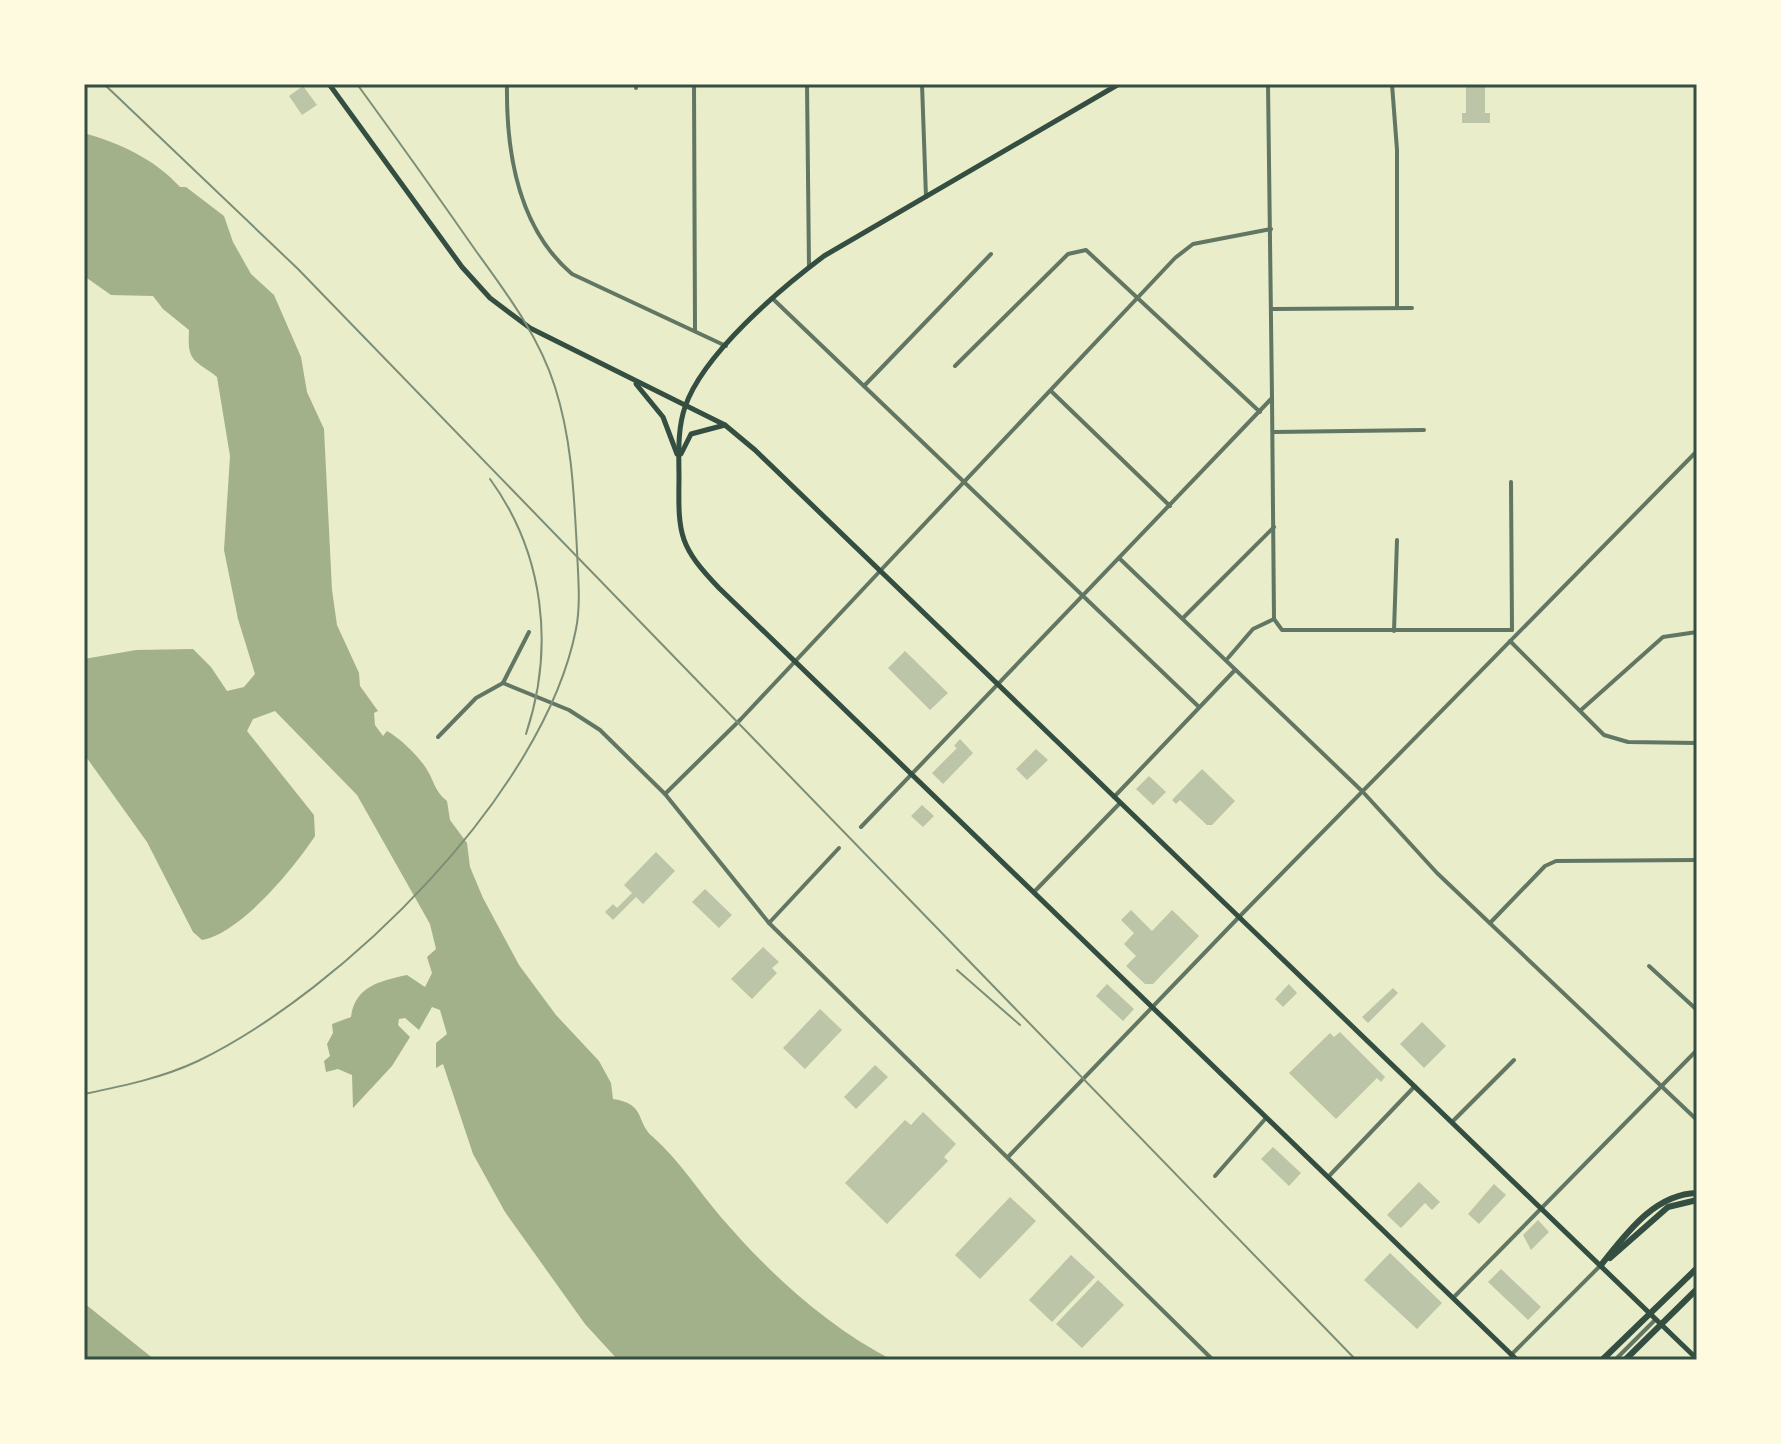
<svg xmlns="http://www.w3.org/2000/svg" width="1781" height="1444" viewBox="0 0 1781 1444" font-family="'Open Sans',sans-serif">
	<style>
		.water { fill: #a3b18a }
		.building { fill: #bcc5a7 }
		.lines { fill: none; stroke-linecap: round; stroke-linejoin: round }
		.minor { stroke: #617663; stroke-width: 4 }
		.tertiary { stroke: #617663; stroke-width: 4 }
		.secondary { stroke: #344e41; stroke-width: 5 }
		.trunk { stroke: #344e41; stroke-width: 6 }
		.rail { stroke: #7c8e77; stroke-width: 2 }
		.neatline { fill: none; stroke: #344e41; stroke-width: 3 }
	</style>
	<rect width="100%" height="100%" fill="#e9edc9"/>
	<!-- water -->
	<g class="water">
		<path d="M84,133C119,143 155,159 180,187H186L224,216L233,242L251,274L274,295L301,357L307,392L324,429L332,590L337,625L359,673L360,686L378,711L374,713L375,725L383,736L387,731C400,738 418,756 426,768C434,780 434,791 447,801L450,820L467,843L470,867L483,898L519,965L556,1015L599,1061L611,1083L613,1099C647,1104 635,1122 653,1137C680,1161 697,1189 720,1216C771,1275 824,1324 892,1360H618L585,1324L505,1212L473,1154L443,1064L436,1068V1043L447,1034L440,1010L432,1007L419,1030L405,1018L399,1019L398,1025L410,1037L392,1066L353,1108L352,1075L338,1069L326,1072L324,1061L330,1056L327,1044L333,1033L332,1024L351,1017C355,986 380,981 407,975L425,987L432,973L427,957L436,949L430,924L357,795L275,711L253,719L247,731L314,815L315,836C294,868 241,933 202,940L193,932L147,842L84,754V659L136,650L193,649L211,667L227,691L244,687L255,674L238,619L224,550L230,456L217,377C194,359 187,363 189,330L163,309L153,296L111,295L84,276Z"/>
		<path d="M84,1303L155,1360H84Z"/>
	</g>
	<!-- building -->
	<g class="building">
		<path d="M1466,84H1485V113H1490V123H1462V113H1466Z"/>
		<path d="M303,86L317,105L302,115L289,96Z"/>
		<path d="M905,651L948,693L930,710L888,668Z"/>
		<path d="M960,739L973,753L943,784L932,773L957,748L954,746Z"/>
		<path d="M1036,749L1048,760L1027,780L1016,769Z"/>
		<path d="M1202,769L1235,801L1212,825H1207L1180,800L1176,804L1172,800Z"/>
		<path d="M1149,776L1166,792L1153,805L1136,789Z"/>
		<path d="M922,805L934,816L923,827L911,816Z"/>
		<path d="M656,852L675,871L643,904L636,897L613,920L605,912L613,904L617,908L632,893L624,885Z"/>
		<path d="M705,889L732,915L719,928L692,902Z"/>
		<path d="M1131,910L1152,931L1172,910L1199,936L1153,984H1145L1126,966L1136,956L1124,944L1134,933L1121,920Z"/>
		<path d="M763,947L779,962L772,968L777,973L752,999L731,979Z"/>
		<path d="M1107,984L1134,1009L1123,1021L1096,996Z"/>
		<path d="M1289,984L1297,993L1283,1007L1275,999Z"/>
		<path d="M1393,988L1398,993L1368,1023L1362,1017Z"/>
		<path d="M820,1009L842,1030L805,1069L783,1048Z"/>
		<path d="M1422,1022L1446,1046L1424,1068L1400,1044Z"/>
		<path d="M1340,1032L1385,1077L1381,1082L1377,1078L1336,1119L1289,1073L1330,1033L1334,1037Z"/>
		<path d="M875,1065L888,1077L856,1109L844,1097Z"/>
		<path d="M923,1112L956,1144L944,1157L948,1161L887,1224L845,1183L905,1120L911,1125Z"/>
		<path d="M1273,1147L1301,1173L1289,1186L1261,1159Z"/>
		<path d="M1419,1182L1440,1202L1432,1210L1425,1203L1401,1228L1387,1215Z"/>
		<path d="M1494,1184L1506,1195L1479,1224L1468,1214Z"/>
		<path d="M1010,1197L1036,1221L980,1279L955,1255Z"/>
		<path d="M1538,1220L1549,1232L1531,1250L1523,1235Z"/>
		<path d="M1390,1253L1442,1303L1417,1329L1364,1280Z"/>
		<path d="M1071,1255L1095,1277L1052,1322L1029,1300Z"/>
		<path d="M1501,1269L1541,1307L1528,1320L1488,1282Z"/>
		<path d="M1098,1280L1124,1305L1082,1348L1056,1324Z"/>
	</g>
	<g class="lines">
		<!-- minor -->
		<g class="minor">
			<path d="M507,84C506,150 518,228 572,274L726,346"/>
			<path d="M636,84V88"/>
			<path d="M694,84L695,330"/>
			<path d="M807,84L809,267"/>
			<path d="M922,84L926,197"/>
			<path d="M1392,84L1397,150V308"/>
			<path d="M772,298L1199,707"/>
			<path d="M1273,309L1412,308"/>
			<path d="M955,366L1068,254L1086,250L1260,412"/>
			<path d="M864,386L991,254"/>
			<path d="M1051,391L1170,506"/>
			<path d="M1272,398L1274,619"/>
			<path d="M1274,432L1424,430"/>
			<path d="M1511,482L1512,630"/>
			<path d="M1119,558L1363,792L1437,873L1697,1120"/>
			<path d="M881,570L1175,258L1193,244L1271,229"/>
			<path d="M1184,617L1274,527"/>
			<path d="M1274,619L1282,630H1512"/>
			<path d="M1394,631L1397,540"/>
			<path d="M1510,641L1604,735L1628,742L1697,743"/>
			<path d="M1228,658L1253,629L1274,619"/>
			<path d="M503,683L569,710L600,730L665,794"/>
			<path d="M503,683L529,632"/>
			<path d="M1581,710L1663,637L1697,632"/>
			<path d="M438,737L476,698L503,683"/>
			<path d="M1114,797L1235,670"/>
			<path d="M861,827L1272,398L1268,84"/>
			<path d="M1034,892L1120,803"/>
			<path d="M769,923L839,848"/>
			<path d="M1490,923L1545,866L1556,861L1697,860"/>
			<path d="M1649,966L1697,1010"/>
			<path d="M1452,1122L1514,1060"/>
			<path d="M1008,1157L1239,917"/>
			<path d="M1330,1175L1415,1086"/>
			<path d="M1215,1176L1266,1118"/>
			<path d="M1455,1296L1697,1050"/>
			<path d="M1511,1355L1601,1265"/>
			<path d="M1615,1360L1655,1320"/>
		</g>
		<!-- tertiary -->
		<g class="tertiary">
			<path d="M881,570L741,719L665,794L769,923L1213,1360"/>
			<path d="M1239,917L1697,451"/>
		</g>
		<!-- secondary -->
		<g class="secondary">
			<path d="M329,84L462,267L490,298L530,328L725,425L755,450L1697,1359"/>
			<path d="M1119,84L824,256C780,289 703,354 685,407C677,430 679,456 679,480C678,536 680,547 719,588L1517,1360"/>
			<path d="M636,384L663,417L677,454"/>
			<path d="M681,454L691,434L725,425"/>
		</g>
		<!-- trunk -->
		<g class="trunk">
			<path d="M1610,1258L1668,1207L1697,1200"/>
			<path d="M1601,1265C1626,1234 1654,1194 1697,1193"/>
			<path d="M1602,1360L1697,1268"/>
			<path d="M1625,1360L1697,1289"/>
		</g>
		<!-- rail -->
		<g class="rail">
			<path d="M104,84L298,269L1356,1360"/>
			<path d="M490,479C544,553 555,647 526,734"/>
			<path d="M957,970L1020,1025"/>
			<path d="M84,1094C123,1086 162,1078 198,1061C344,990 544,793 576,629C581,604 578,576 577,550C574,495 572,440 555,387C539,336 507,294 476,251C437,195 397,139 357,84"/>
		</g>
	</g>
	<!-- border -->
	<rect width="1781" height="1444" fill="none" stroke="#fefae0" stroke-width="172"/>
	<rect x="86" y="86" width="1609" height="1272" class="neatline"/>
</svg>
